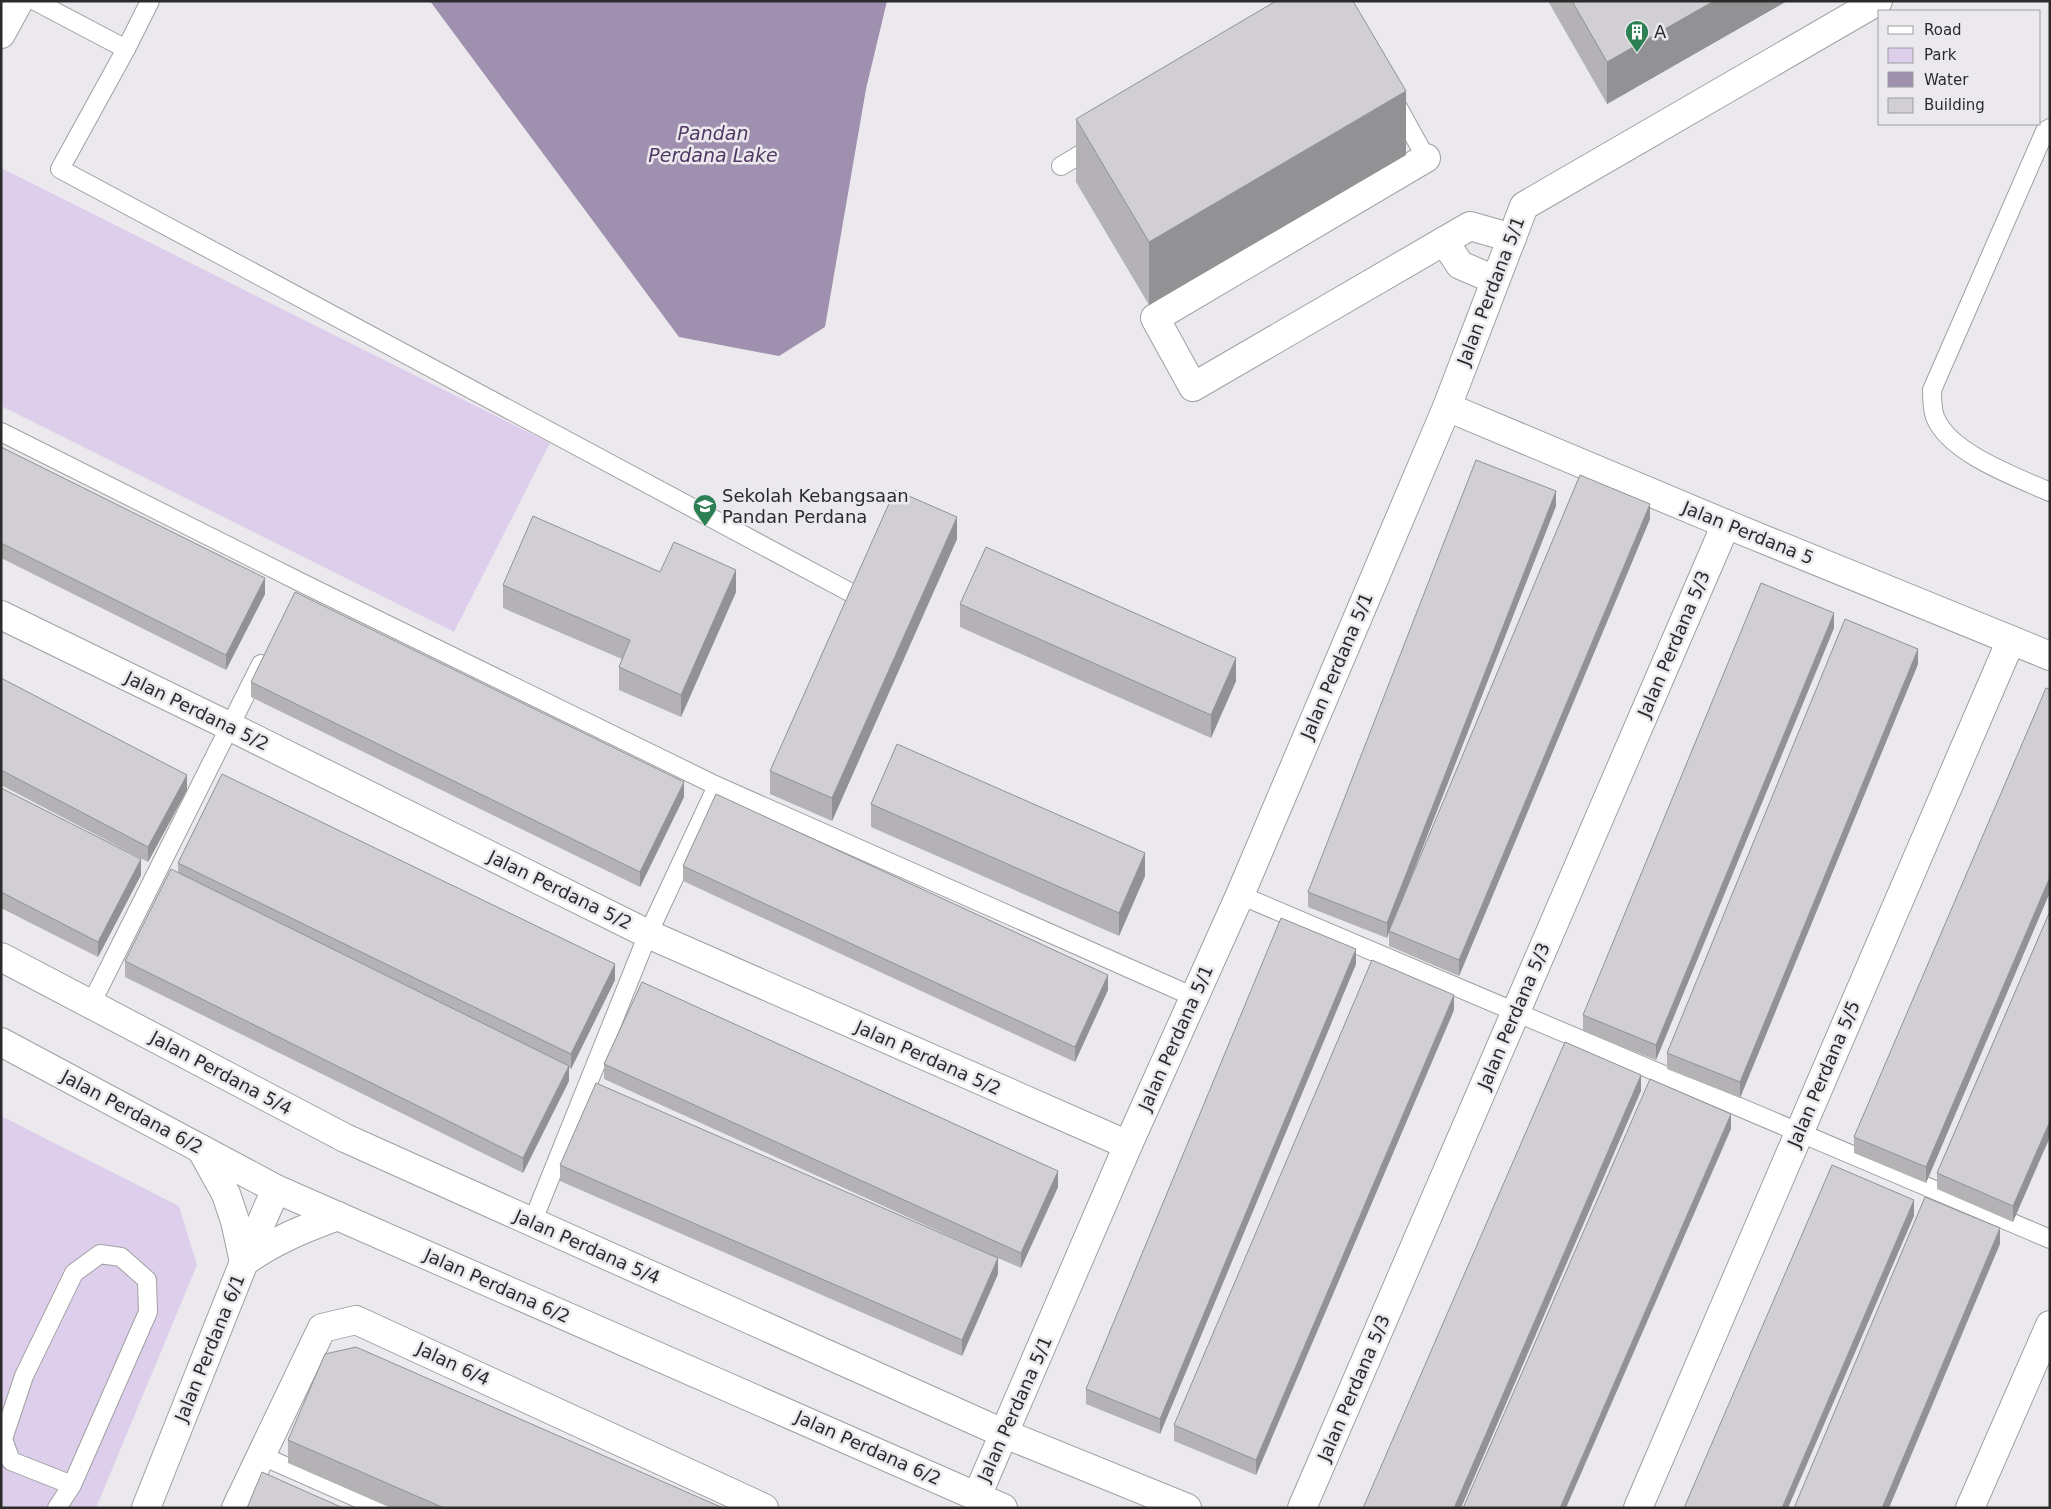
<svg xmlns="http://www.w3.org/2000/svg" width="2051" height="1509" viewBox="0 0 2051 1509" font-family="'DejaVu Sans',sans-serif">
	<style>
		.green { fill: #ddcfec }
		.water { fill: #9e90ae }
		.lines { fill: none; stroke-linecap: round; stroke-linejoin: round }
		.lane-casing { stroke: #a09fa2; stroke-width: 20 }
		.street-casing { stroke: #a09fa2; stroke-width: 30 }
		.secondary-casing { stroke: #a09fa2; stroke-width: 30 }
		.lane { stroke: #fff; stroke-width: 18 }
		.street { stroke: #fff; stroke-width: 28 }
		.secondary { stroke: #fff; stroke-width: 28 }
		.wall { fill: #b4b2b5 }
		.shaded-wall { fill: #929194 }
		.building { fill: #d1cfd3; stroke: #929194 }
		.labels { text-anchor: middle; stroke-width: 5; stroke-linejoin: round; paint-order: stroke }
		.poi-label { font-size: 18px; fill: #2b2b2c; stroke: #ebe9ed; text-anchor: start }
		.street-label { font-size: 18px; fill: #2b2b2c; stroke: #ebe9ed }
		.water-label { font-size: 19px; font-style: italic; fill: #4f3965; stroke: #ebe9ed }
	</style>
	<rect width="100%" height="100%" fill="#ebe9ed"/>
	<!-- green -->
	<g class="green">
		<path d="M1,168L550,443L454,632L1,406Z"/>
		<path d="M1,1116L179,1206L197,1265L96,1508H1Z"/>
	</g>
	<!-- water -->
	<path class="water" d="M430,1H887L866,89L825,327L779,356L679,337Z"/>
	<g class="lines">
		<!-- lane casing -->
		<g class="lane-casing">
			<g id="lane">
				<path d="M35,1L126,49"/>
				<path d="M150,1L126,49L60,169L857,596"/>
				<path d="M1395,102L1426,158"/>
				<path d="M2050,128L2045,131L1932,390C1932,399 1932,408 1935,417C1949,453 2016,477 2050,492"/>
				<path d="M1061,166L1096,145"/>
				<path d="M1,432L302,583L717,786L1194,997"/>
				<path d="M1240,895L2050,1239"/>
				<path d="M91,1004L261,664"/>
				<path d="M532,1223L648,934L717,786"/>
				<path d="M260,1455L380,1508"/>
				<path d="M57,1508L72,1485L148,1312L147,1280L121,1257L100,1254L74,1273L24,1376L3,1439L11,1461L72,1485"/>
			</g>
		</g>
		<!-- street casing -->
		<g class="street-casing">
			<g id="street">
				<path d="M1426,158L1155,318L1193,387L1470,226L1512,238"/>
				<path d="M1444,241L1460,265L1495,280"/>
				<path d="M1447,407L1726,524L2050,656"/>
				<path d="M1,615L229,726L648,934L1128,1145"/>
				<path d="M1,957L345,1138L1005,1434L1187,1508"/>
				<path d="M977,1496L1128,1145L1240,895L1447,407L1524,206L1878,1"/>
				<path d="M146,1508L244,1262L276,1189"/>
				<path d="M236,1508L322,1328L356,1320L764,1508"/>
				<path d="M1302,1508L1726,524"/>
				<path d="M1638,1508L2011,640"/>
				<path d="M1970,1508L2050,1325"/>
			</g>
		</g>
		<!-- secondary casing -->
		<g class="secondary-casing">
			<g id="secondary">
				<path d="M1,34L19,1"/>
				<path d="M1,1042L276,1189L1003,1508"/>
				<path d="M201,1149L226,1194L235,1221L244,1262C275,1240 303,1229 338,1216"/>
			</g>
		</g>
		<!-- lane -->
		<use href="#lane" class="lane"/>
		<!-- street -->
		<use href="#street" class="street"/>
		<!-- secondary -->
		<use href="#secondary" class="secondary"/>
	</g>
	<!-- wall -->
	<g class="wall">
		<path d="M1548,1H1787L1607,104Z"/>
		<path d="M1076,119L1406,155L1149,305L1076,182Z"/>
		<path d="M1,447L265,594L226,670L1,558Z"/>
		<path d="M1556,506L1403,898L1650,519L1459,976L1389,946V933L1387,938L1308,907V892Z"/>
		<path d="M957,539L832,821L770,794V771Z"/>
		<path d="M660,572L736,592L681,717L619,690V667L622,659L503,608V585Z"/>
		<path d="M960,604L1236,681L1211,738L960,627Z"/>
		<path d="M1834,628L1656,1060L1583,1031V1015Z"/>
		<path d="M1918,664L1740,1098L1667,1069V1053Z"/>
		<path d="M1,678L187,790L148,862L1,785Z"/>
		<path d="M251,682L684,797L640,887L251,697Z"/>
		<path d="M2050,689V892L1926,1183L1854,1153V1137Z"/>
		<path d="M1,788L141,875L98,957L1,908Z"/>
		<path d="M871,804L1145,876L1119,936L871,827Z"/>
		<path d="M178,863L615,980L571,1069L569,1068V1081L523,1173L125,977V961L178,873Z"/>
		<path d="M683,866L1108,990L1075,1062L683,881Z"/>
		<path d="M2050,911L2013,1222L1937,1189V1173Z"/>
		<path d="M1356,964L1160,1434L1086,1404V1389Z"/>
		<path d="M1454,1010L1256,1475L1174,1441V1425Z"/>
		<path d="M604,1064L1058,1187L1021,1268L998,1258V1274L962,1356L560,1181V1165L991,1255L604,1079Z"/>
		<path d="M288,1440L723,1508H391L288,1463Z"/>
	</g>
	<!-- shaded-wall -->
	<g class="shaded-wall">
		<path d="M1714,1H1787L1607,104V62Z"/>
		<path d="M1406,91V155L1149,305V242Z"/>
		<path d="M1556,491V506L1390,931H1389L1387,938V923Z"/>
		<path d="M1650,504V519L1459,976V960Z"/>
		<path d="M957,517V539L832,821V798Z"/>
		<path d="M736,570V592L681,717V695Z"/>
		<path d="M265,578V594L226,670V655Z"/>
		<path d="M1834,613V628L1656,1060V1045Z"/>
		<path d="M1918,649V664L1740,1098V1082Z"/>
		<path d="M1236,658V681L1211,738V715Z"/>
		<path d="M187,775V790L148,862V847Z"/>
		<path d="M684,782V797L640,887V872Z"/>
		<path d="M1145,853V876L1119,936V913Z"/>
		<path d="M141,859V875L98,957V942Z"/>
		<path d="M2050,877V892L1926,1183V1167Z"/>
		<path d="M1356,949V964L1160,1434V1419Z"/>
		<path d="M615,964V980L571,1069V1054Z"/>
		<path d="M1108,975V990L1075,1062V1047Z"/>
		<path d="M1454,995V1010L1256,1475V1460Z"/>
		<path d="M569,1066V1081L523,1173V1158Z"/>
		<path d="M1641,1075V1091L1461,1508H1454Z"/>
		<path d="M1731,1114V1129L1566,1508H1560Z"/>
		<path d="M2050,1121V1137L2013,1222V1206Z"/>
		<path d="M1058,1171V1187L1021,1268V1253Z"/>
		<path d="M1914,1200V1216L1788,1508H1782Z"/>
		<path d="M2000,1228V1244L1889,1508H1882Z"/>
		<path d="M998,1258V1274L962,1356V1340Z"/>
	</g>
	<!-- building -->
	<g class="building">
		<path d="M1276,1H1353L1406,91L1149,242L1076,119Z"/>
		<path d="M1572,1H1714L1607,62Z"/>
		<path d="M1,447L265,578L226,655L1,543Z"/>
		<path d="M1476,460L1556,491L1387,923L1308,892Z"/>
		<path d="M1580,475L1650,504L1459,960L1389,931Z"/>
		<path d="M895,490L957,517L832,798L770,771Z"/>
		<path d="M533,516L660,572L674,542L736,570L681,695L619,667L630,640L503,585Z"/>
		<path d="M986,547L1236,658L1211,715L960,604Z"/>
		<path d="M1761,583L1834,613L1656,1045L1583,1015Z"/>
		<path d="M295,592L684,782L640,872L251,682Z"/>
		<path d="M1845,619L1918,649L1740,1082L1667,1053Z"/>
		<path d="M1,678L187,775L148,847L1,770Z"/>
		<path d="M2046,688L2050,689V877L1926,1167L1854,1137Z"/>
		<path d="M897,744L1145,853L1119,913L871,804Z"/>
		<path d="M222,774L615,964L571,1054L178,863Z"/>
		<path d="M1,788L141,859L98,942L1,892Z"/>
		<path d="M716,794L1108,975L1075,1047L683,866Z"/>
		<path d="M171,869L569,1066L523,1158L125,961Z"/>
		<path d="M2050,911V1121L2013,1206L1937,1173Z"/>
		<path d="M1281,918L1356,949L1160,1419L1086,1389Z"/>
		<path d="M1372,960L1454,995L1256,1460L1174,1425Z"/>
		<path d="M642,982L1058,1171L1021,1253L604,1064Z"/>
		<path d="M1565,1042L1641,1075L1454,1508H1363Z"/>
		<path d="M1650,1079L1731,1114L1560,1508H1463Z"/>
		<path d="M596,1083L998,1258L962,1340L560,1165Z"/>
		<path d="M1832,1165L1914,1200L1782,1508H1684Z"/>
		<path d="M1925,1197L2000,1228L1882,1508H1794Z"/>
		<path d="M356,1347L723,1508H444L288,1440L325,1354Z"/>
		<path d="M262,1472L343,1508H247Z"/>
	</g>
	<!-- icons -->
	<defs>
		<g id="building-pin" transform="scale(1.25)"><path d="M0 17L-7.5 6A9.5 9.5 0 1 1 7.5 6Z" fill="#2c8053" stroke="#ebe9ed"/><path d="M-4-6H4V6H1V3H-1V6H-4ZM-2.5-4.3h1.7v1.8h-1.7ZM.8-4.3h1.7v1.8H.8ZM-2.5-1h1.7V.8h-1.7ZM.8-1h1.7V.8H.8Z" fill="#fff"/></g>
		<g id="school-pin" transform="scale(1.25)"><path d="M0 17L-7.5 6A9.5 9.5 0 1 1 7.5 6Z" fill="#2c8053" stroke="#ebe9ed"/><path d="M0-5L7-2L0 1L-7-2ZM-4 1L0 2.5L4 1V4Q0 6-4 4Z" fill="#fff"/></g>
	</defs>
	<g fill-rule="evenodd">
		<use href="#building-pin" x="1637" y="32"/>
		<use href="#school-pin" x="705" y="506"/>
	</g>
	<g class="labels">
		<!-- poi labels -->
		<g class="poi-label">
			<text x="1654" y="38">A</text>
			<text x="722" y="502">Sekolah Kebangsaan<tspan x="722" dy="21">Pandan Perdana</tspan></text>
		</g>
		<!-- street labels -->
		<g class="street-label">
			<text transform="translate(1491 291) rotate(-69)" y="6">Jalan Perdana 5/1</text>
			<text transform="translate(1748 533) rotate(22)" y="6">Jalan Perdana 5</text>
			<text transform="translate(1674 644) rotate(-67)" y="6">Jalan Perdana 5/3</text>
			<text transform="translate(1337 666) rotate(-67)" y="6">Jalan Perdana 5/1</text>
			<text transform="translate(197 711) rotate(26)" y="6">Jalan Perdana 5/2</text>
			<text transform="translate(560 890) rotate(26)" y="6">Jalan Perdana 5/2</text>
			<text transform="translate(1514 1016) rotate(-67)" y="6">Jalan Perdana 5/3</text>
			<text transform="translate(1176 1038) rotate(-66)" y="6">Jalan Perdana 5/1</text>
			<text transform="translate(928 1058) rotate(24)" y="6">Jalan Perdana 5/2</text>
			<text transform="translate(221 1073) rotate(28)" y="6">Jalan Perdana 5/4</text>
			<text transform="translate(1824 1074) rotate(-67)" y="6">Jalan Perdana 5/5</text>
			<text transform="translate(132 1112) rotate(28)" y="6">Jalan Perdana 6/2</text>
			<text transform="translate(587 1247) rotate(24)" y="6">Jalan Perdana 5/4</text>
			<text transform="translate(497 1286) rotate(24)" y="6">Jalan Perdana 6/2</text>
			<text transform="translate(210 1348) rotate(-68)" y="6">Jalan Perdana 6/1</text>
			<text transform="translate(453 1364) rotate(25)" y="6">Jalan 6/4</text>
			<text transform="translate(1354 1388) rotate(-67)" y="6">Jalan Perdana 5/3</text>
			<text transform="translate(1015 1409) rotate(-66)" y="6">Jalan Perdana 5/1</text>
			<text transform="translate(868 1448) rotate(24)" y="6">Jalan Perdana 6/2</text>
		</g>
		<!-- water labels -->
		<g class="water-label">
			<text x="713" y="140">Pandan<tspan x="713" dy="22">Perdana Lake</tspan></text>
		</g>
	</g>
	<!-- border -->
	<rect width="2051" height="1509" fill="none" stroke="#2b2b2c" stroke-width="5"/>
	<!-- legend -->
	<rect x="1878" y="10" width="162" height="115" fill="#ebe9ed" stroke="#9e9da0"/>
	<rect x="1888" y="26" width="25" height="8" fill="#ffffff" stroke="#9e9da0"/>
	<text x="1924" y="35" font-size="15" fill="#2b2b2c">Road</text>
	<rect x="1888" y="48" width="25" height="15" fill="#ddcfec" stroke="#9e9da0"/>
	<text x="1924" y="60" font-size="15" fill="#2b2b2c">Park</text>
	<rect x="1888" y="72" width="25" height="15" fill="#9e90ae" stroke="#9e9da0"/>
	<text x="1924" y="85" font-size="15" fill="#2b2b2c">Water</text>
	<rect x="1888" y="98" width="25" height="15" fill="#d1cfd3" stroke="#9e9da0"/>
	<text x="1924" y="110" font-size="15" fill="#2b2b2c">Building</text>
</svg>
